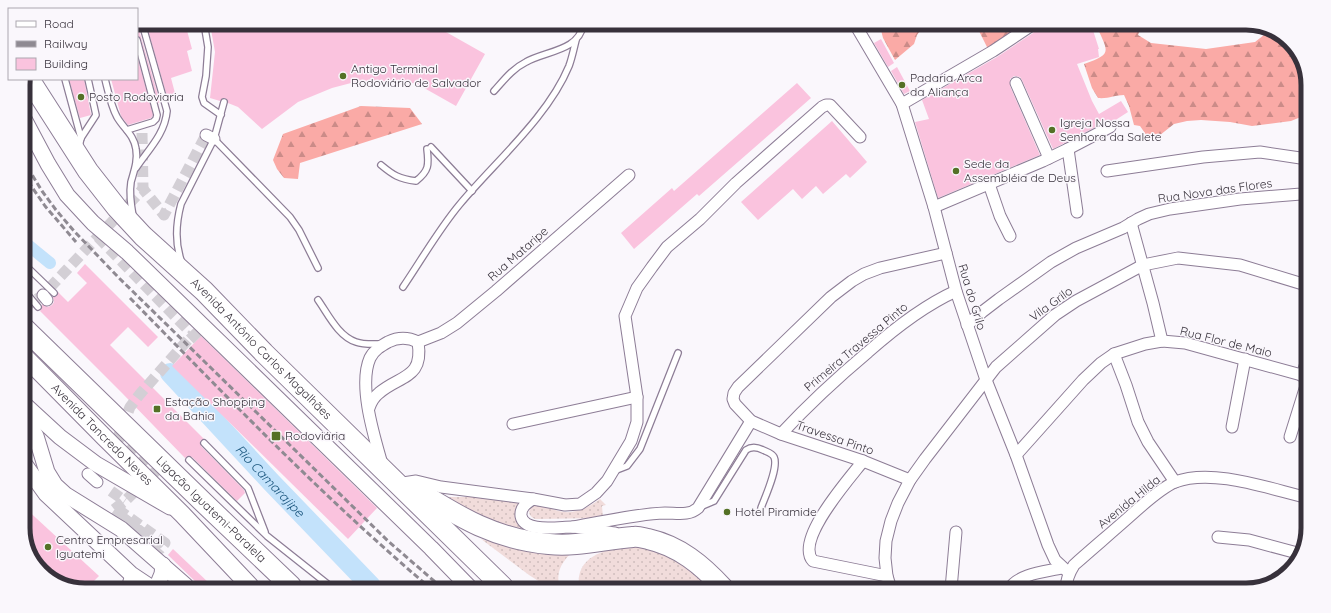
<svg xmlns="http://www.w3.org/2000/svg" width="1331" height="613" viewBox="0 0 1331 613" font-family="Quicksand,sans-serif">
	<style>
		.grass { fill: url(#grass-dots) }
		.forest { fill: url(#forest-firs) }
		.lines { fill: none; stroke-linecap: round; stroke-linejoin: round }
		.canal { stroke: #c3e2fb; stroke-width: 12 }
		.river { stroke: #c3e2fb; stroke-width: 20 }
		.building { fill: #fac3de }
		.street-tunnel { stroke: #d3cfd5; stroke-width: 11; stroke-dasharray: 11 5.5; stroke-linecap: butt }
		.lane-casing { stroke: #8d7d96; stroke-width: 8 }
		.street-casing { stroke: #8d7d96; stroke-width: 13 }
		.secondary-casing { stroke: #8d7d96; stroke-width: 17 }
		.primary-casing { stroke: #8d7d96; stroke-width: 19 }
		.highway-casing { stroke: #8d7d96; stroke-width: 22 }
		.lane { stroke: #fff; stroke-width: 5.5 }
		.street { stroke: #fff; stroke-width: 11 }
		.secondary { stroke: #fff; stroke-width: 15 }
		.primary { stroke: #fff; stroke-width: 17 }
		.highway { stroke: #fff; stroke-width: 20 }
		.rail { stroke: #8f8a92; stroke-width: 3; stroke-dasharray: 6 3; stroke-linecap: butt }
		.poi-dot { fill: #547126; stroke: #faf7fc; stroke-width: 1.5 }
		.labels { text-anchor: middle; stroke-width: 3; stroke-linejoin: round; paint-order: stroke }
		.poi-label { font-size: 12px; fill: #37313b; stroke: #faf7fc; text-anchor: start }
		.street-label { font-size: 12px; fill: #37313b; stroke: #faf7fc }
		.water-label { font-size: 13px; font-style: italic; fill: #19557d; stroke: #faf7fc }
		.rim { fill: none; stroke: #37313b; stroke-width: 5 }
	</style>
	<defs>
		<pattern id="grass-dots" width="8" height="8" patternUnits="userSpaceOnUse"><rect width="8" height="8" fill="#f1dcdb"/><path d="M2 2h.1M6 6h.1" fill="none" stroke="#cfbdbd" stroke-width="1.8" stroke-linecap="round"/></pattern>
		<pattern id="forest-firs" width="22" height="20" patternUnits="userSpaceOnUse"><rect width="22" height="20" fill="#faaaa6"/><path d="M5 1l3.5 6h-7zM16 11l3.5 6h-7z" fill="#cb8b88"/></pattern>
	</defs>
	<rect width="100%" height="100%" fill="#faf7fc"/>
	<!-- grass -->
	<g class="grass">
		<path d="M448,497H484L519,502C516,511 518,521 522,529L480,518L464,510Z"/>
		<path d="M600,499L606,505L602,506L603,518L535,519C526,515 528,507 537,504C544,505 551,509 558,511C574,515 588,508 600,499Z"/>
		<path d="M481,539L523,550L576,548C565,559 554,570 560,587H548L529,575Z"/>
		<path d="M629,546L646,547L686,562L712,588L579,587C575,557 604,549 629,546Z"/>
	</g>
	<!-- forest -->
	<g class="forest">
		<path d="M880,26L1023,27L988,49L978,29L967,32H934V28H922L917,35L914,44L895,60L883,38Z"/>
		<path d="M1097,27H1141L1138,35L1151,43L1206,49L1255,42L1269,31L1270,28L1297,50L1308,81V114L1291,121L1252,126L1230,122L1201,120L1187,121L1174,124L1155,139H1149L1140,126L1134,125L1129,106L1124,95C1115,95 1108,99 1098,98L1092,88L1084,64C1113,54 1108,52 1097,27Z"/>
		<path d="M361,106L410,108L422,124L300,163L298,179L284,178L277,169L273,160L283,134Z"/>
	</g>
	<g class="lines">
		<!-- canal -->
		<path class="canal" d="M23,241L50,263"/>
		<!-- river -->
		<path class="river" id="s1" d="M170,373L271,482L371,586"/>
	</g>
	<!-- building -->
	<g class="building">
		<path d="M137,23L160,102L158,103L141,39L137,36Z"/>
		<path d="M146,23H185L192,49L187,51L192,71L171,78L176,97L168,100Z"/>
		<path d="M210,24H440L446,32L485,54L456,106L417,84L408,82L370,81L351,83L332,88L298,102L262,129L238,107L228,103L227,99L223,98L220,101L210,98L215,52Z"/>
		<path d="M1036,27H1092L1099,49H1098L1099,57L1077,64L1092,101L1099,114L1121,101L1128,112L1114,121H1107L1053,149L1022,80L1020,77L1014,76L1010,79V86L1040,155L938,198L915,122L929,119L922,100L997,57L1033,33Z"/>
		<path d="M881,39L894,63L888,67L874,43Z"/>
		<path d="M137,56L153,115L151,118L128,125L121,116L111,79H137Z"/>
		<path d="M897,67L910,91L904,94L891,71Z"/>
		<path d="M69,79H84L91,115L80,118Z"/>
		<path d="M797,83L811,98L699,196L697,194L634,249L621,233L672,188L674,191Z"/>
		<path d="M832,121L867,162L850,178L846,174L823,194L816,186L802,199L793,189L758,220L741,202Z"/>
		<path d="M85,264L158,337L148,347L128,327L110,345L204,439L200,441L201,446L244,490L245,493L237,501L192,457L188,456L185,458L122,393L40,311L42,308V304L48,307L52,305L54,302L53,297L57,296L58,292L68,302L87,283L77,273Z"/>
		<path d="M201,336L377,508L348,539L172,366Z"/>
		<path d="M23,506L99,576L90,585H61L34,562L23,532Z"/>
		<path d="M173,549L210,584L208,586H200L168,555Z"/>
	</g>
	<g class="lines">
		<!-- street-tunnel -->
		<g class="street-tunnel">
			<path d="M142,133L143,189"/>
			<path d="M98,237L198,340"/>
			<path d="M23,308L43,295L143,189L164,215L206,135"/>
			<path d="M111,491L125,501"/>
			<path d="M144,534L118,514L120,511L165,543L160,549L111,512L125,501L155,472L119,435L130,407L140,394L193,334"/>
		</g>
		<!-- lane casing -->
		<g class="lane-casing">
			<g id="lane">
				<path d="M204,23L208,47L206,76L202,97L204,103L221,115"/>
				<path d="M65,79L81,138"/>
				<path d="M105,79C108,91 111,106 117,117C124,129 134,135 136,149C138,161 134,171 131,182C129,194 131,205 133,216"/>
				<path d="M494,91C504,80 512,69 526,62C545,51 579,51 583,25"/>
				<path d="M127,130L153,122L156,119L157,115L137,40"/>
				<path d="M214,139L290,217L299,230L318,268"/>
				<path d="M79,147L81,138L96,115L88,79"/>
				<path d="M431,147L472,191"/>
				<path d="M381,165C393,175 399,179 416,181C429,171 429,165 427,149"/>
				<path d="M136,168C148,150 165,134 167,111L142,23"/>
				<path d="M23,263L54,293"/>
				<path d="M182,263C175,245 176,223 181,204L214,139L224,102"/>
				<path d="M403,287C422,259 439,229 460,204C495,162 548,117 569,66C572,58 574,48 576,40"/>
				<path d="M23,289L38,307"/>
				<path d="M318,300C328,314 338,336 356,342C364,345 374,344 382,344"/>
				<path d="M204,443L248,488L265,532"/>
				<path d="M189,460L267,536L330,586"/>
				<path d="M614,471L627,466L640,449L678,353"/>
				<path d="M700,507L714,501L746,450C752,446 757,447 763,450C767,452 772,453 774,457C779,467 765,497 761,508"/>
			</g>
		</g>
		<!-- street casing -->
		<g class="street-casing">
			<g id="street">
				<path d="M856,26L902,104L934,207L956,291L986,380L1016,455L1048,545L1055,560L1069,573"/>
				<path d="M1016,83L1049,158"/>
				<path d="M902,104L993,51L1029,27"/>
				<path d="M206,135L214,139"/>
				<path d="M1068,149L1077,212"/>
				<path d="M1107,171L1203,157L1260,152L1307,159"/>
				<path d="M989,184L1000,216L1010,236"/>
				<path d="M934,207L1043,161L1068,149L1110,127"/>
				<path d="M1131,223L1153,303L1162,341"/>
				<path d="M43,295L47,300"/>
				<path d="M967,325L982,312L999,299L1051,262L1076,248L1123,228L1138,219L1149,214L1170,209L1240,199L1301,194L1307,192"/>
				<path d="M1114,354L1126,385L1138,422L1148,442L1175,482"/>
				<path d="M1302,376L1305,366"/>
				<path d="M369,408C371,402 374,397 379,393C400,375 424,379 418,342"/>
				<path d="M513,424L637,397"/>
				<path d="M1232,427L1245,359"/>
				<path d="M781,434C809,404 837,378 868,352C895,328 923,306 956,291"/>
				<path d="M1290,437L1305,389"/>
				<path d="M1016,455L1083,380L1101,363L1114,354L1145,344L1162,341L1185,343L1305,376"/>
				<path d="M863,461C850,478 794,540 813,561L887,576"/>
				<path d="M382,464C374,436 358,385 370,358C374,350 381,346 388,342C398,337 408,337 418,342L441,333L457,323L496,291L629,175"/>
				<path d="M88,474L97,482"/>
				<path d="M910,480L863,461L781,434L751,421L735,404L733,399L734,393L738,387L831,297L852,281L864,274L880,268L946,253"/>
				<path d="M403,483L416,481L441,487L533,499L565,505L580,504L596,493L607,481L631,441L637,422V397L625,316L637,288L652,267L667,247L700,219L736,183L822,107L826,105H830L860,137"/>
				<path d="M533,499C527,503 520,507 521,516C524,533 558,527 572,527C586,528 601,531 615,533"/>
				<path d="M573,527C603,522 635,514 665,513C677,513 689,516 698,508L751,421"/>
				<path d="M1218,537L1249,540L1301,554"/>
				<path d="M128,585L131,574"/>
				<path d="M891,589L887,576L885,558L886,541L891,521L898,503L910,480L925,459L996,367L1055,315L1076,301L1143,265L1178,258L1240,265L1306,285"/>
				<path d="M951,589L956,532"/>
				<path d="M1009,589C1020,573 1045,572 1062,568"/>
				<path d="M1066,589C1066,580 1069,573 1074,565C1092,549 1111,533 1129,517C1141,506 1161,488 1175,482C1212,468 1267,488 1304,497"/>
			</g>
		</g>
		<!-- secondary casing -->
		<g class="secondary-casing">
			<g id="secondary">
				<path d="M23,117L48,164L67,195L93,223L127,252L202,325L431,548L469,587"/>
				<path d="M23,403L60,437L96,464L170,507"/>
				<path d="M23,416L29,423L36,436L47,472L55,485L66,495L121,529L186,586"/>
				<path d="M23,462L46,494L131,574L149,586"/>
				<path d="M157,586L162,574L163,565"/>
			</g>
		</g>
		<!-- primary casing -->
		<g class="primary-casing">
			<g id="primary">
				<path id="s2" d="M23,355L104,437L182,514L250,586"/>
			</g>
		</g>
		<!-- highway casing -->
		<g class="highway-casing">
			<g id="highway">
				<path id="s3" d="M29,79L88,171L117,208L143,236L204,291L264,353L503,587"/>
				<path id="s4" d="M23,327L203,502L291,586"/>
				<path d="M416,490C461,518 495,539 549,544C577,547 605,539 633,537C638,536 643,538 648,539C679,546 702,565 723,588"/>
			</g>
		</g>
		<!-- lane -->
		<use href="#lane" class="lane"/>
		<!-- street -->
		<use href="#street" class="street"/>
		<!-- secondary -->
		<use href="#secondary" class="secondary"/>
		<!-- primary -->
		<use href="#primary" class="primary"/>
		<!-- highway -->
		<use href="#highway" class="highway"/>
		<!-- rail -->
		<g class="rail">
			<path d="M23,160L42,191L56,210L74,231L118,277L388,541L441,587"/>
			<path d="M23,174L45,206L76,242"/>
			<path d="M130,298C227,397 323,497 429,587"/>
		</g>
	</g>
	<!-- markers -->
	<g class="poi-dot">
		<circle cx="343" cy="76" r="4"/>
		<circle cx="902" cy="85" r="4"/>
		<circle cx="81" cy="97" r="4"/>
		<circle cx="1052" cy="130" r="4"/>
		<circle cx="956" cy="171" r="4"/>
		<rect x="153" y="405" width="8" height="8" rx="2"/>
		<rect x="271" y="431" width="10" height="10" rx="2"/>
		<circle cx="727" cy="512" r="4"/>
		<circle cx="48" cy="547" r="4"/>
	</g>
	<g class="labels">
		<!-- poi labels -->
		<g class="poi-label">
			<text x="351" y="73">Antigo Terminal<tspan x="351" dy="14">Rodoviário de Salvador</tspan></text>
			<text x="910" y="82">Padaria Arca<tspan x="910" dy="14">da Aliança</tspan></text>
			<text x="89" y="101">Posto Rodoviaria</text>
			<text x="1060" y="127">Igreja Nossa<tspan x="1060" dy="14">Senhora da Salete</tspan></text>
			<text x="964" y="168">Sede da<tspan x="964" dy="14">Assembléia de Deus</tspan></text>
			<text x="165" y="406">Estação Shopping<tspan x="165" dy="14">da Bahia</tspan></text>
			<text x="285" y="440">Rodoviária</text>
			<text x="735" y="516">Hotel Piramide</text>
			<text x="56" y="544">Centro Empresarial<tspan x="56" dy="14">Iguatemi</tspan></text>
		</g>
		<!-- street labels -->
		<g class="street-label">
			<text transform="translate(1215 191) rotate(-8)" y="4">Rua Nova das Flores</text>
			<text transform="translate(518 254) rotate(-41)" y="4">Rua Mataripe</text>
			<text transform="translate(972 297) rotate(73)" y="4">Rua do Grilo</text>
			<text transform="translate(1051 304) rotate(-36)" y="4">Vila Grilo</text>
			<text transform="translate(1226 342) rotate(14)" y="4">Rua Flor de Maio</text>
			<text transform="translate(856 347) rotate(-40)" y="4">Primeira Travessa Pinto</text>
			<text dy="4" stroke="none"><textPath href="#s3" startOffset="358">Avenida Antônio Carlos Magalhães</textPath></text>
			<text dy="4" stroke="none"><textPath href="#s2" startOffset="112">Avenida Tancredo Neves</textPath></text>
			<text transform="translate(835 438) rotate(19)" y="4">Travessa Pinto</text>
			<text transform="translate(1129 502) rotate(-39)" y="4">Avenida Hilda</text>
			<text dy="4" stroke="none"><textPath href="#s4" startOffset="262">Ligação Iguatemi-Paralela</textPath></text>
		</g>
		<!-- water labels -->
		<g class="water-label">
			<text dy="5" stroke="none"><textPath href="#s1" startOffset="147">Rio Camarajipe</textPath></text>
		</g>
	</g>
	<!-- crop -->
	<path d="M0 0H1331V613H0ZM85 30H1246A55 55 0 0 1 1301 85V528A55 55 0 0 1 1246 583H85A55 55 0 0 1 30 528V85A55 55 0 0 1 85 30Z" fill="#faf7fc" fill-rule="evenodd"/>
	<path class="rim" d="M85 30H1246A55 55 0 0 1 1301 85V528A55 55 0 0 1 1246 583H85A55 55 0 0 1 30 528V85A55 55 0 0 1 85 30Z"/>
	<!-- legend -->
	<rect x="8" y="8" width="130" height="72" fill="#faf7fc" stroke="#aca8af"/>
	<rect x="16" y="21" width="20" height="6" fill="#ffffff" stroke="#aca8af"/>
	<text x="44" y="28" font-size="12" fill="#37313b">Road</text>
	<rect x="16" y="41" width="20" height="6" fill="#8f8a92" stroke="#aca8af"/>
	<text x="44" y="48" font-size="12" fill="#37313b">Railway</text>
	<rect x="16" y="58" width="20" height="12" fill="#fac3de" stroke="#aca8af"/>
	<text x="44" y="68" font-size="12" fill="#37313b">Building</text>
</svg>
